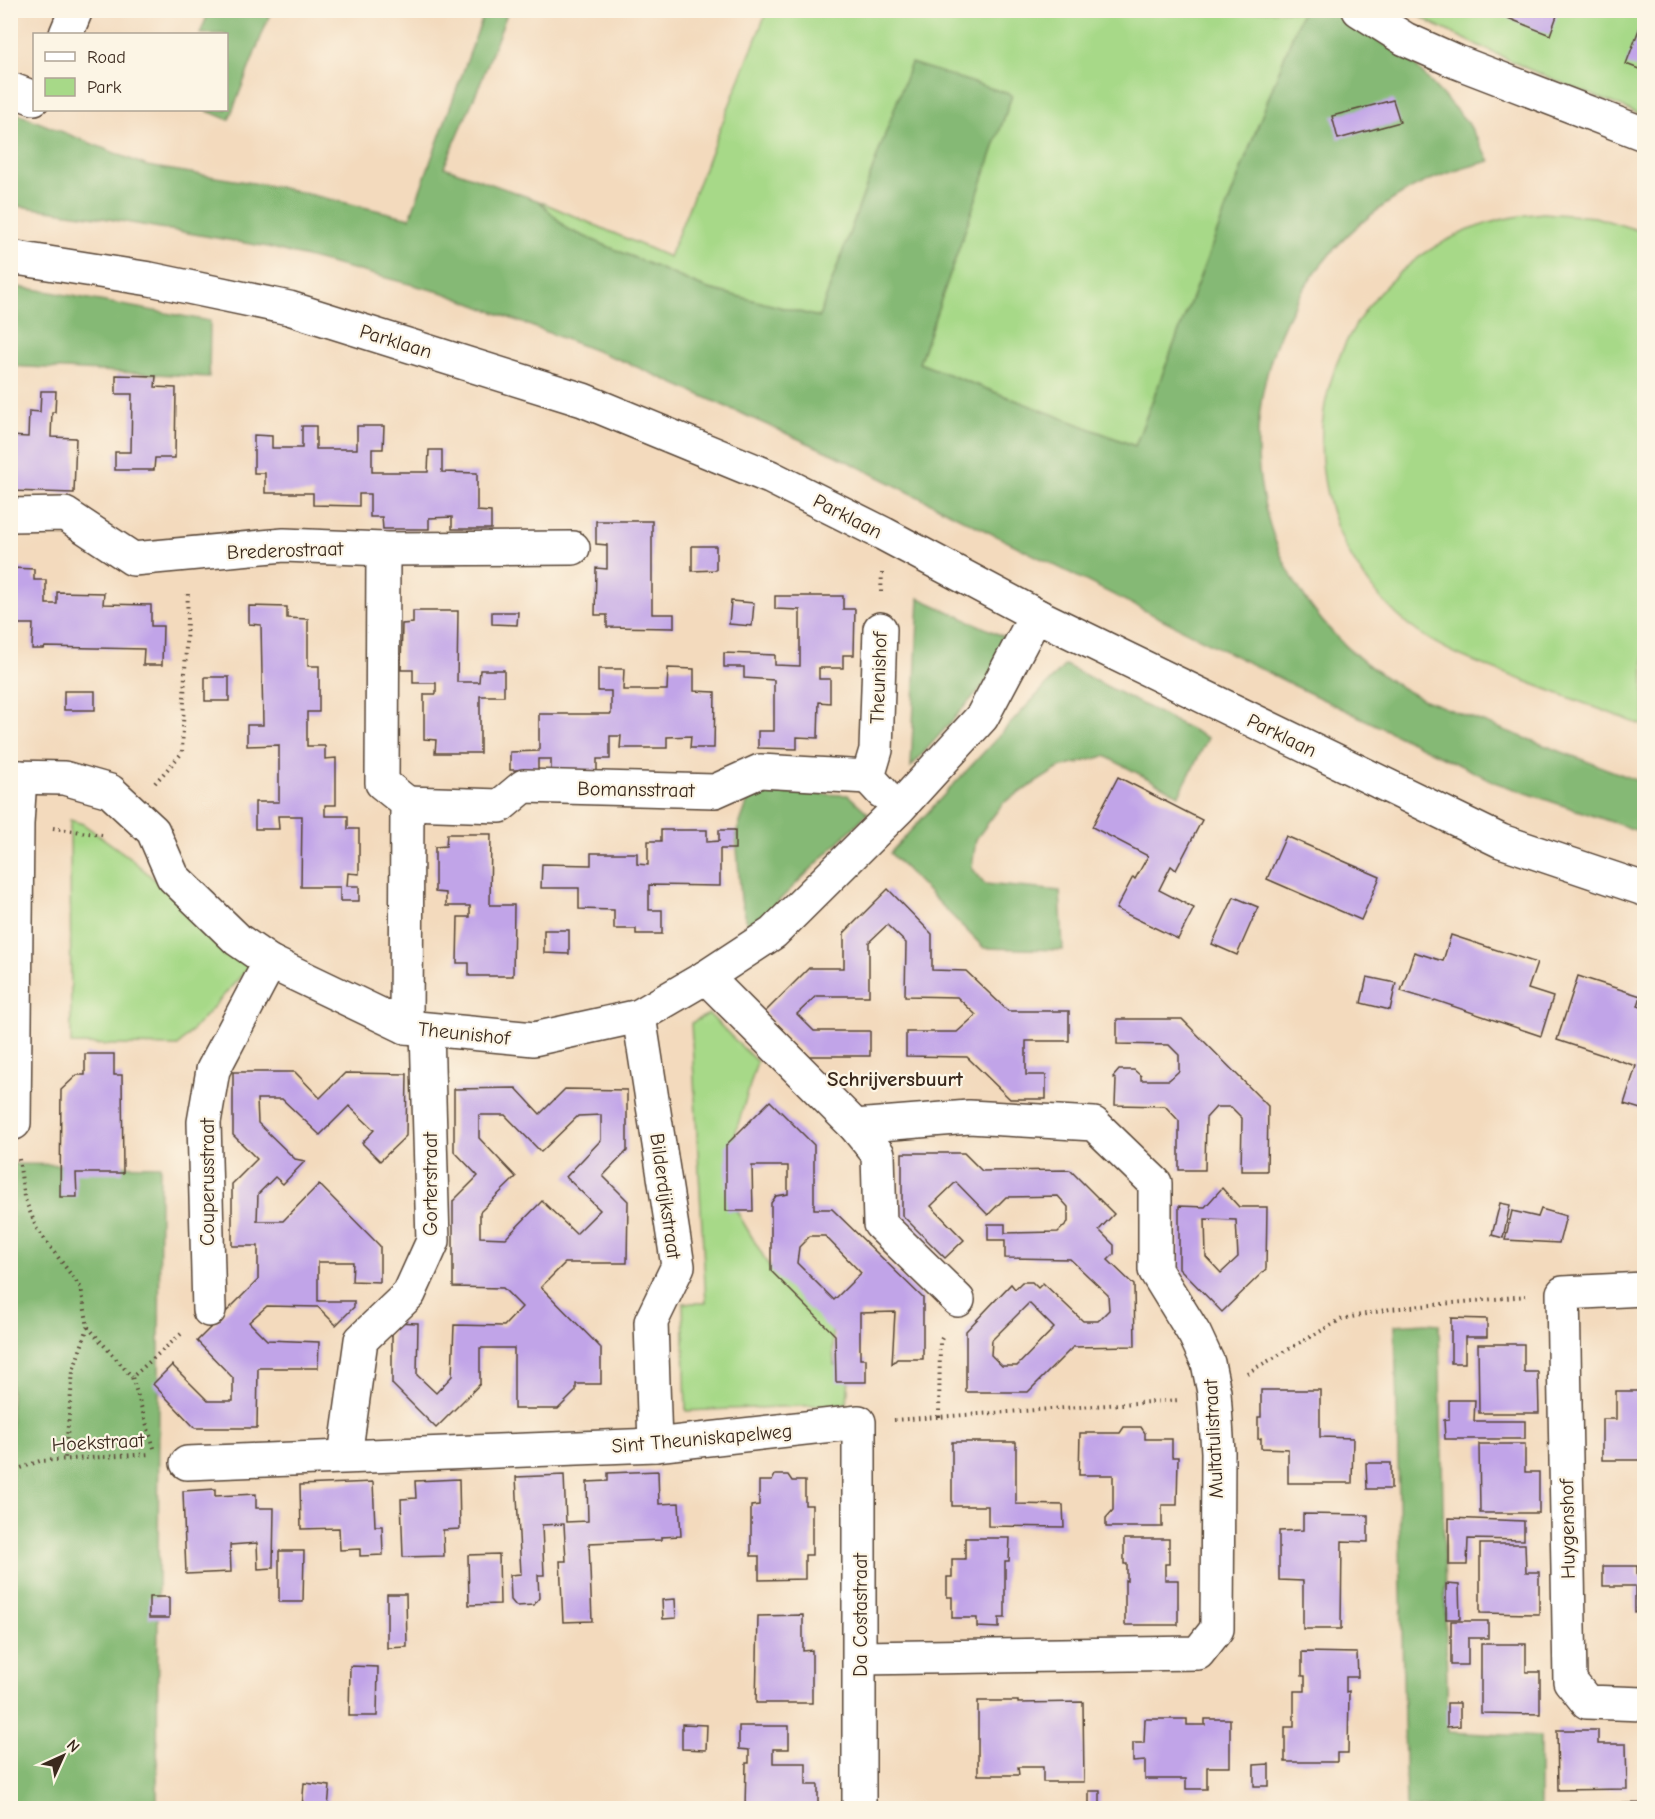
<svg xmlns="http://www.w3.org/2000/svg" width="1655" height="1819" viewBox="0 0 1655 1819" font-family="'Comic Neue',sans-serif">
	<style>
		.green { fill: #a7d988; stroke: #718253; stroke-width: 1.5 }
		.forest { fill: #85b974; stroke: #607249; stroke-width: 1.5 }
		.building { fill: #c1a4e8; fill-rule: evenodd }
		.lines { fill: none; stroke-linecap: round; stroke-linejoin: round }
		.minor-casing { stroke: #574436; stroke-width: 36 }
		.path { stroke: #574436; stroke-width: 4; stroke-dasharray: 1.5 4.5; stroke-linecap: butt }
		.minor { stroke: #fff; stroke-width: 33 }
		.labels { text-anchor: middle; stroke-width: 4.5; stroke-linejoin: round; paint-order: stroke }
		.street-label { font-size: 20px; fill: #3b2a1e; stroke: #fcf5e5 }
		.neighbourhood-label { font-size: 21px; font-weight: bold; fill: #3b2a1e; stroke: #fcf5e5 }
	</style>
	<rect width="100%" height="100%" fill="#fcf5e5"/>
	<filter id="ink" filterUnits="userSpaceOnUse"><feTurbulence type="fractalNoise" baseFrequency=".0167" numOctaves="2"/><feDisplacementMap in="SourceGraphic" scale="12" xChannelSelector="R" yChannelSelector="G"/><feConvolveMatrix kernelMatrix="1 2 1 2 8 2 1 2 1" color-interpolation-filters="sRGB"/></filter>
	<filter id="wash" filterUnits="userSpaceOnUse"><feTurbulence type="fractalNoise" baseFrequency=".008" numOctaves="4" result="noise"/><feDisplacementMap in="SourceGraphic" scale="24" xChannelSelector="R" yChannelSelector="G"/><feGaussianBlur stdDeviation="1.35" result="paint"/><feColorMatrix in="noise" values="0 0 0 0 0 0 0 0 0 0 0 0 0 0 0 0 0 1.4 0 .05"/><feComposite in="paint" operator="in"/></filter>
	<g filter="url(#wash)">
		<rect width="100%" height="100%" fill="#f3dabd"/>
		<!-- green -->
		<g class="green">
			<path d="M767,11H1302L1135,446L919,363L1012,95L911,64L819,317L705,288L567,229L539,201L669,257Z"/>
			<path d="M1411,11H1644V116L1528,69L1433,24Z"/>
			<path d="M1543,213L1595,217L1644,232V726C1605,711 1565,696 1525,681C1480,664 1433,649 1397,615C1245,470 1337,230 1543,213Z"/>
			<path d="M70,820L83,824L129,857L251,965L178,1046L71,1044Z"/>
			<path d="M709,1014L757,1062L730,1151L733,1205L769,1266L832,1329L834,1365L850,1363L847,1404L686,1411L683,1303H706L691,1023Z"/>
		</g>
		<!-- forest -->
		<g class="forest">
			<path d="M209,11H271L229,120L205,110H226V34H200Z"/>
			<path d="M485,11H508L480,84L444,167L539,201L567,229L705,288L819,317L911,63L1012,95L919,363L1135,446L1302,11H1332L1412,62L1468,123L1490,161C1462,168 1434,176 1409,190C1261,272 1208,468 1312,608C1341,647 1379,677 1422,699L1644,783V833L1497,783L1295,686L837,456L628,363L444,293L268,247L97,217L11,205V111L147,166L278,187L410,218Z"/>
			<path d="M11,286L45,291L210,321L209,377L11,366Z"/>
			<path d="M919,598L1020,644L911,767Z"/>
			<path d="M1065,665L1208,738L1179,795L1105,756L1059,768L1003,803L976,839L972,868L985,884L1060,891L1063,950L984,948L890,853Z"/>
			<path d="M751,792L848,795L868,813L749,930L741,900L736,834Z"/>
			<path d="M11,1164L160,1166L157,1808H11Z"/>
			<path d="M1426,1323L1439,1324L1448,1732L1540,1737V1808H1406L1395,1325Z"/>
		</g>
		<g id="blocks">
			<!-- building -->
			<g class="building">
				<path d="M1488,10H1559L1550,35Z"/>
				<path d="M1644,16V71L1626,64Z"/>
				<path d="M1393,100L1400,122L1338,139L1332,116Z"/>
				<path d="M116,375L156,376L155,387L176,388L175,458H155L154,470H115V452H131L132,394H116Z"/>
				<path d="M41,391H56L55,412H52L51,437L76,438L74,493L10,491V436L28,437L29,411L40,412Z"/>
				<path d="M302,426H316V449H357V426H384L383,449H372V472H428L429,450H442V472L477,473V511L491,512V529H452V517L429,518V529H383L382,517H370V494H359V506L313,505V493H265V473H254V435L272,436V448H302Z"/>
				<path d="M596,521H652V614H674V628L607,627V615H595L596,568L607,569V545L596,544Z"/>
				<path d="M692,546H716V570L692,571Z"/>
				<path d="M10,568L34,569V580H46V604H57V592L104,593L103,604L151,605V626H163L162,665H143L144,649L45,647L44,649H32L33,624H10Z"/>
				<path d="M775,596H843V609H855L854,655H843V668H819V679H830V703L819,702L818,738L797,737V749L758,748V731H774V680L744,678V667H724V653L775,655V665L800,666V610L775,609Z"/>
				<path d="M731,601L754,603L752,626L729,624Z"/>
				<path d="M249,606L287,607V618L308,619V666H319V712H307V746H325V759L336,758V805H325V816H348V829H359V874L348,873L347,886H359V901H340V887H301L302,816H278L279,829H255V802H279V745L247,746V725H263L261,625L249,624Z"/>
				<path d="M413,611H458L457,682H479L480,670H504V696H480V753H435L436,740L424,739V694H436V683H413V670H401L402,624L413,623Z"/>
				<path d="M492,612H518L517,625L492,624Z"/>
				<path d="M668,668L694,669V691L715,692L714,748H690L691,736L667,737V748H620L621,736H610V759H597V771H551V759H538V770H510V752L539,751V714H611V691H598V669H624L623,690H667Z"/>
				<rect x="205" y="677" width="24" height="24"/>
				<rect x="64" y="691" width="31" height="19"/>
				<path d="M1118,777L1202,820L1176,870L1171,866L1159,890L1194,908L1178,939L1116,909L1133,877L1135,879L1148,856L1092,827Z"/>
				<path d="M661,830H707V842L719,841V830H735V849H720V886L649,885V910H662V934H636V929H614V910L579,909V888H541L542,864L591,865V853H637V864L648,865V841H661Z"/>
				<path d="M447,834H491L490,905H514L513,976H469V963H457L458,917H470V906H446V893L435,892V847L446,846Z"/>
				<path d="M1286,836L1380,877L1361,920L1267,879Z"/>
				<path d="M888,889L932,934V970L966,971L1008,1011H1069V1041H1026V1075H1046V1099H1010L967,1057L906,1056V1032H957L976,1015L957,997L905,996L906,943L887,925L869,942V996H816L797,1014L814,1031H870V1056H809L765,1012L809,968H844V933Z"/>
				<path d="M1234,897L1258,907L1237,955L1212,944Z"/>
				<path d="M544,930H569V954L544,953Z"/>
				<path d="M1451,935L1537,963L1528,989L1553,997L1541,1036L1435,1000L1434,1001L1401,991L1414,952L1443,961Z"/>
				<path d="M1578,976L1641,996L1638,1006L1644,1008V1110L1624,1104L1636,1066L1557,1040Z"/>
				<path d="M1367,977L1396,983L1390,1010L1361,1003Z"/>
				<path d="M1117,1019H1182L1268,1106L1267,1171H1241L1242,1118L1231,1107H1216L1206,1118L1205,1170H1179V1121L1165,1106L1115,1105L1116,1080L1113,1077L1119,1070H1134L1141,1076V1080H1169L1179,1071V1055L1169,1045L1117,1044Z"/>
				<path d="M85,1054H114V1075H122L123,1173H76L77,1197H60L61,1090L77,1075H85Z"/>
				<path d="M233,1072H295L320,1098L345,1073L407,1074L406,1136L380,1161L362,1143L374,1130L349,1106L320,1135L282,1099H257L258,1123L295,1159L305,1161L283,1184L275,1177L258,1194L257,1221H283L319,1184L380,1246V1282L352,1281L353,1262H318V1301H354V1307L336,1325L318,1307L267,1306L249,1322L267,1340L319,1342L318,1368H258L257,1428H195L153,1384L172,1365L208,1401H233V1378L197,1341L258,1280V1246H232V1184L257,1159L233,1135Z"/>
				<path d="M516,1088L540,1114L565,1089L627,1090V1151L603,1176L628,1201L627,1263H565L541,1287L601,1348V1384H576V1391L558,1409H514V1348H480V1384L436,1428L392,1384V1322L418,1323L417,1375L436,1393L452,1376L454,1325L504,1326L522,1307L503,1288L453,1287V1201L478,1176L454,1151V1089ZM479,1115H505L541,1152L578,1116L601,1115V1140L566,1177L600,1210L576,1234L542,1201L506,1238L480,1237V1212L516,1177L479,1138Z"/>
				<path d="M770,1101L814,1145V1209H832L923,1298V1359H897L892,1364L895,1312L860,1313V1359H866V1382H836L835,1335L771,1271V1203L776,1196L788,1194V1166H752L753,1211H726V1145ZM810,1236H825L861,1273L834,1300L797,1263L799,1247Z"/>
				<path d="M902,1153H964L982,1171L1070,1170L1114,1214L1099,1230L1114,1245V1254L1108,1260L1134,1285L1135,1346L1073,1347L1028,1392H966V1331L1011,1284L1015,1289L1022,1282H1032L1038,1288L1043,1283L1083,1321H1098L1109,1310L1108,1295L1070,1259L1005,1258V1240H988V1224H1005V1233L1058,1232L1068,1222V1207L1058,1196L1006,1197L988,1215L956,1182L931,1206L964,1240L945,1258L902,1215ZM1029,1303L1054,1328L1017,1366H1002L991,1355L992,1340Z"/>
				<path d="M1222,1188L1239,1207H1267L1266,1269L1222,1312L1179,1268V1206L1205,1207ZM1205,1219L1236,1220L1238,1257L1221,1273L1206,1257Z"/>
				<path d="M1500,1203L1510,1205L1503,1238L1492,1235Z"/>
				<path d="M1541,1209L1566,1216L1559,1243L1505,1240L1512,1211L1538,1217Z"/>
				<path d="M1451,1318L1487,1319V1337H1465V1363H1451Z"/>
				<path d="M1478,1344H1524V1372H1538L1539,1413H1479Z"/>
				<path d="M1261,1390H1320V1437L1353,1438L1352,1483H1288V1449L1261,1448V1438L1258,1439V1417H1261Z"/>
				<path d="M1616,1391H1644V1460H1602V1419H1616Z"/>
				<path d="M1449,1400H1475L1474,1421H1525V1439H1445L1444,1420L1449,1419Z"/>
				<path d="M1124,1427H1141L1145,1433V1439H1172V1457H1178L1177,1505H1162V1527H1106V1518L1113,1510V1475H1079L1080,1433H1120Z"/>
				<path d="M952,1442H1016V1504L1063,1505L1064,1527L988,1526V1506H952Z"/>
				<path d="M1479,1444H1525V1472H1539V1513H1480Z"/>
				<path d="M1366,1463H1391V1489H1367Z"/>
				<path d="M658,1471L659,1504L679,1503L681,1536L661,1537V1540L589,1543L592,1621L563,1622L560,1561H566L564,1524L542,1525L544,1575H538L539,1598L534,1605L516,1606L511,1600L510,1575L521,1574L516,1477L564,1475L566,1522L588,1521L587,1482L608,1481V1473Z"/>
				<path d="M775,1475H788L792,1481H805V1505H812V1555H805V1579L759,1580V1556H751V1506L759,1505V1481H772Z"/>
				<path d="M459,1479L460,1529L443,1530L444,1556L403,1557L401,1499L416,1498L415,1481Z"/>
				<path d="M373,1482L375,1526H382L383,1555L360,1556V1549L340,1550L339,1528L301,1529L300,1485Z"/>
				<path d="M215,1489V1496L256,1494V1508H274L273,1568L258,1569L257,1543L230,1545L231,1572L186,1574L183,1491Z"/>
				<path d="M1303,1514L1368,1515V1542L1342,1541L1341,1629H1303V1581L1279,1580V1531L1303,1530Z"/>
				<path d="M1449,1518L1524,1521V1540L1468,1539L1467,1565H1449Z"/>
				<path d="M965,1538H1010L1009,1561H1005V1618H999V1628L977,1627V1618H952V1597H947V1577H952V1559H965Z"/>
				<path d="M1124,1539H1169V1564H1165V1580H1178V1625H1125V1580L1127,1581V1564H1124Z"/>
				<path d="M1480,1544H1525L1526,1572H1539V1614L1480,1613Z"/>
				<path d="M279,1551H304L303,1602H279Z"/>
				<path d="M499,1554L500,1604L469,1605L468,1555Z"/>
				<path d="M1603,1566H1637V1576H1644V1612H1635V1586H1603Z"/>
				<path d="M1446,1584L1459,1585L1460,1619H1446Z"/>
				<path d="M387,1594H406L407,1647L387,1648Z"/>
				<rect x="149" y="1597" width="20" height="21"/>
				<path d="M675,1599L676,1618L663,1619L662,1600Z"/>
				<path d="M803,1615V1651L812,1650V1703H756L758,1616Z"/>
				<path d="M1451,1621H1488V1638H1468V1665H1451Z"/>
				<path d="M1481,1644H1526V1672H1540V1714L1481,1713Z"/>
				<path d="M1302,1652L1357,1653L1358,1677H1346V1692L1349,1691L1348,1753H1337V1762H1285V1727H1294V1691H1305V1676H1302Z"/>
				<path d="M350,1666L378,1667L377,1716H349Z"/>
				<path d="M978,1701H1018V1703L1083,1702L1084,1782H1043V1767H1018L1019,1775H978Z"/>
				<path d="M1447,1703H1460V1726L1447,1727Z"/>
				<path d="M1145,1719H1187V1725H1205V1719H1230V1767H1207V1789H1186V1779H1145V1761L1133,1762V1743H1144Z"/>
				<path d="M682,1724L707,1725L706,1750L682,1749Z"/>
				<path d="M739,1726H789V1749H773V1763H806V1785H818V1808H745L746,1763H749V1750L739,1749Z"/>
				<path d="M1557,1730H1598V1744H1626L1627,1789L1558,1790Z"/>
				<path d="M1269,1764V1786H1254V1765Z"/>
				<path d="M304,1783L330,1786L328,1808H302Z"/>
				<path d="M1644,1788V1808H1608V1804L1641,1803V1789Z"/>
				<rect x="1089" y="1791" width="11" height="17"/>
			</g>
		</g>
	</g>
	<g filter="url(#ink)">
		<use href="#blocks" fill-opacity="0" stroke="#574436" stroke-width="1.5"/>
		<g class="lines">
			<!-- minor casing -->
			<g class="minor-casing">
				<g id="minor">
					<path d="M1359,10L1405,39L1457,62L1644,134"/>
					<path d="M66,34L76,10"/>
					<path d="M10,89L34,98"/>
					<path d="M10,257L150,279L289,308L583,400L770,477L884,534L1036,615L1501,841L1644,889"/>
					<path d="M10,515L65,514L133,559L284,545L383,549L573,548"/>
					<path d="M383,549L382,783L407,803L406,1027"/>
					<path d="M880,629L876,750L868,777L882,792"/>
					<path d="M10,777L64,778L110,791L153,831L173,877L238,940L270,962L406,1027L534,1039L639,1016L706,977L773,933L898,809L982,717L1036,615"/>
					<path d="M407,803L500,806L524,786L715,791L760,771L868,777"/>
					<path d="M706,977L855,1126L878,1154L880,1224L958,1300"/>
					<path d="M639,1016L678,1266L651,1322L655,1445"/>
					<path d="M14,1123L17,824L20,777"/>
					<path d="M855,1126L969,1117L1094,1124L1155,1183V1270L1195,1335L1208,1363L1214,1392L1218,1452L1217,1629L1198,1653L860,1658"/>
					<path d="M1644,1289L1563,1293L1570,1681L1587,1702L1644,1704"/>
					<path d="M209,1310L204,1122L213,1070L270,962"/>
					<path d="M345,1456L361,1340L409,1294L433,1241L427,1030"/>
					<path d="M187,1463L655,1445L859,1422V1808"/>
				</g>
			</g>
			<!-- path -->
			<g class="path">
				<path d="M881,592L882,573"/>
				<path d="M155,783L182,753L188,591"/>
				<path d="M53,828L102,835"/>
				<path d="M19,1159L24,1197L37,1229L81,1288L88,1327L73,1371L65,1459"/>
				<path d="M88,1327L132,1377"/>
				<path d="M1247,1373L1342,1319L1390,1309L1526,1296"/>
				<path d="M939,1417L940,1342L944,1334"/>
				<path d="M894,1420L1179,1400"/>
				<path d="M154,1448L132,1377L181,1334"/>
				<path d="M10,1472L40,1461L151,1454"/>
			</g>
			<!-- minor -->
			<use href="#minor" class="minor"/>
		</g>
	</g>
	<g class="labels">
		<!-- street labels -->
		<g class="street-label">
			<text transform="translate(396 341) rotate(17)" y="7">Parklaan</text>
			<text transform="translate(848 516) rotate(27)" y="7">Parklaan</text>
			<text transform="translate(285 550) rotate(-2)" y="7">Brederostraat</text>
			<text transform="translate(878 678) rotate(-88)" y="7">Theunishof</text>
			<text transform="translate(1282 735) rotate(26)" y="7">Parklaan</text>
			<text transform="translate(636 789) rotate(1)" y="7">Bomansstraat</text>
			<text transform="translate(464 1033) rotate(6)" y="7">Theunishof</text>
			<text transform="translate(207 1182) rotate(-90)" y="7">Couperusstraat</text>
			<text transform="translate(430 1184) rotate(-90)" y="7">Gorterstraat</text>
			<text transform="translate(666 1196) rotate(82)" y="7">Bilderdijkstraat</text>
			<text transform="translate(702 1438) rotate(-5)" y="7">Sint Theuniskapelweg</text>
			<text transform="translate(1213 1439) rotate(-93)" y="7">Multatulistraat</text>
			<text transform="translate(98 1442) rotate(-3)" y="7">Hoekstraat</text>
			<text transform="translate(1567 1529) rotate(-91)" y="7">Huygenshof</text>
			<text transform="translate(860 1615) rotate(-90)" y="7">Da Costastraat</text>
		</g>
		<!-- neighbourhood labels -->
		<g class="neighbourhood-label">
			<text x="895" y="1086">Schrijversbuurt</text>
		</g>
	</g>
	<!-- margin -->
	<rect width="1655" height="1819" fill="none" stroke="#fcf5e5" stroke-width="36"/>
	<!-- legend -->
	<rect x="33" y="33" width="195" height="78" fill="#fcf5e5" stroke="#afa495" stroke-width="1.5"/>
	<rect x="45" y="52" width="30" height="9" fill="#ffffff" stroke="#afa495" stroke-width="1.5"/>
	<text x="87" y="63" font-size="18" fill="#3b2a1e">Road</text>
	<rect x="45" y="78" width="30" height="18" fill="#a7d988" stroke="#afa495" stroke-width="1.5"/>
	<text x="87" y="93" font-size="18" fill="#3b2a1e">Park</text>
	<!-- north arrow -->
	<g transform="translate(63 1756) rotate(45)" stroke="#fcf5e5" stroke-width="4.5" paint-order="stroke">
	<path d="M0-4.5L10 22L0 15L-10 22Z" fill="#3b2a1e"/>
	<text y="-9" font-size="16" font-weight="bold" text-anchor="middle" fill="#3b2a1e">N</text>
	</g>
</svg>
